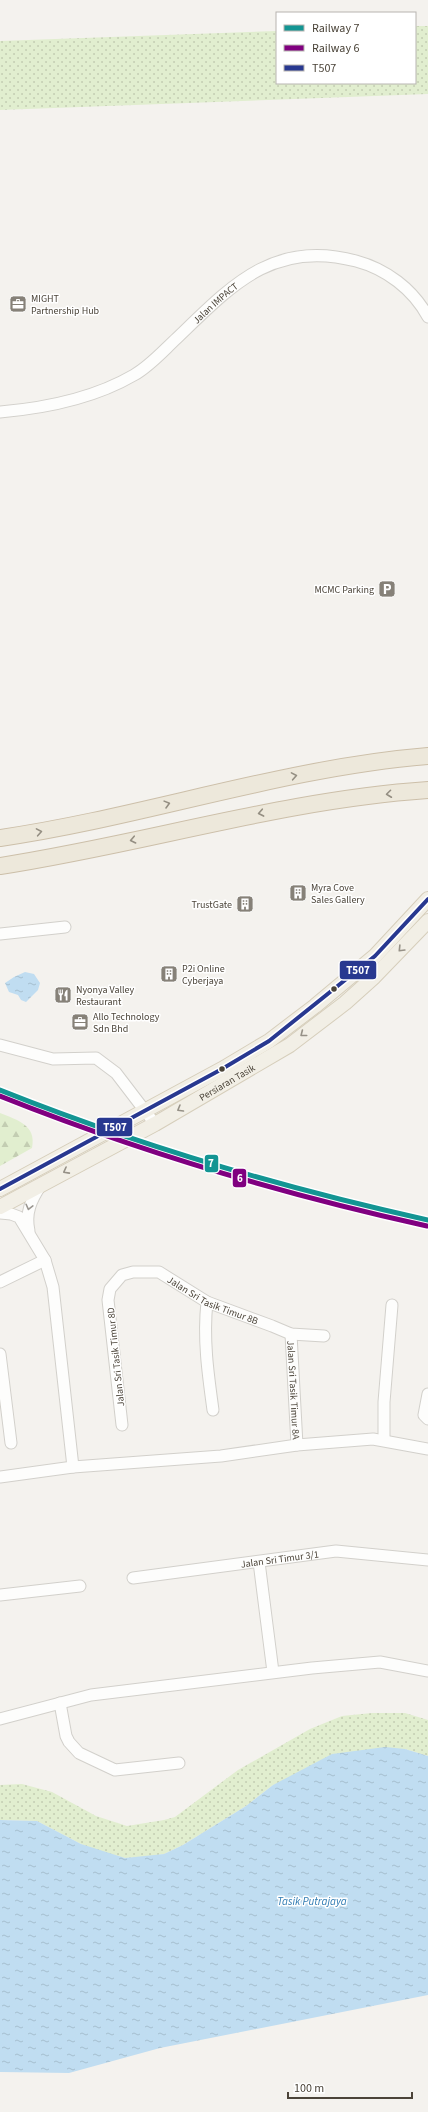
<svg xmlns="http://www.w3.org/2000/svg" width="428" height="2112" viewBox="0 0 428 2112" font-family="'Source Sans 3',sans-serif">
	<style>
		.grass { fill: url(#grass-dots) }
		.forest { fill: url(#forest-firs) }
		.water { fill: url(#water-ripples) }
		.lines { fill: none; stroke-linecap: round; stroke-linejoin: round }
		.minor-casing { stroke: #d2d0cb; stroke-width: 13 }
		.major-casing { stroke: #d6cebb; stroke-width: 16 }
		.highway-casing { stroke: #ccbfa9; stroke-width: 18 }
		.minor { stroke: #fdfdfc; stroke-width: 11 }
		.major { stroke: #f2efe6; stroke-width: 14 }
		.highway { stroke: #ede8db; stroke-width: 16 }
		.bus-1-casing { stroke: #fff; stroke-width: 7 }
		.bus-1 { stroke: #283890; stroke-width: 4 }
		.rail-1-casing { stroke: #fff; stroke-width: 8 }
		.rail-2-casing { stroke: #fff; stroke-width: 8 }
		.rail-1 { stroke: #139593; stroke-width: 5 }
		.rail-2 { stroke: #800080; stroke-width: 5 }
		.oneway { stroke: #948e82 }
		.oneway2 { stroke: #969187 }
		.oneway3 { stroke: #9b9791 }
		.bus-dot { fill: #4b4439; stroke: #fff; stroke-width: 1.5 }
		.labels { text-anchor: middle; stroke-width: 3; stroke-linejoin: round; paint-order: stroke }
		.poi-label { font-size: 10px; fill: #4b4439; stroke: #fff; text-anchor: start }
		.street-label { font-size: 10px; fill: #4b4439; stroke: #fff }
		.water-label { font-size: 11px; font-style: italic; fill: #2e7ab2; stroke: #fff }
		.line-badge { stroke: #fff; stroke-width: 1.5 }
		.badge-label { font-size: 11px; text-anchor: middle; font-weight: bold; fill: #fff }
	</style>
	<defs>
		<pattern id="grass-dots" width="8" height="8" patternUnits="userSpaceOnUse"><rect width="8" height="8" fill="#e1eecf"/><path d="M2 2h.1M6 6h.1" fill="none" stroke="#c3cdb2" stroke-width="1.8" stroke-linecap="round"/></pattern>
		<pattern id="forest-firs" width="22" height="20" patternUnits="userSpaceOnUse"><rect width="22" height="20" fill="#e1eecf"/><path d="M5 1l3.5 6h-7zM16 11l3.5 6h-7z" fill="#c3cdb2"/></pattern>
		<pattern id="water-ripples" width="26" height="14" patternUnits="userSpaceOnUse"><rect width="26" height="14" fill="#c0ddf1"/><path d="M2 4q2-2 4 0t4 0M15 11q2-2 4 0t4 0" fill="none" stroke="#a6bfcf"/></pattern>
	</defs>
	<rect width="100%" height="100%" fill="#f4f2ee"/>
	<!-- grass -->
	<g class="grass">
		<path d="M415,26H428V94L0,110V41L277,31V83H415Z"/>
		<path d="M372,1713H405L428,1720V1756L405,1749L273,1785L246,1806L183,1845L164,1854L146,1857L125,1858L102,1852L81,1844L37,1821L0,1820V1785L22,1784L52,1792L96,1816L127,1826L164,1820L175,1817L238,1770L310,1729L342,1716Z"/>
	</g>
	<!-- forest -->
	<path class="forest" d="M0,1113C17,1120 37,1125 32,1148L0,1166Z"/>
	<!-- water -->
	<g class="water">
		<path d="M25,972L34,974L40,983L38,990L26,1002L21,1000L18,995L9,992L5,983L14,977Z"/>
		<path d="M385,1747L405,1749L428,1756V1995L160,2048L69,2073L0,2072V1820L37,1821L81,1844L125,1858L164,1854L183,1845L246,1806L273,1785L332,1754Z"/>
	</g>
	<g class="lines">
		<!-- minor casing -->
		<g class="minor-casing">
			<g id="minor">
				<path id="s1" d="M0,412C46,408 93,399 134,375C150,366 163,351 177,338C231,286 273,239 356,261C386,269 413,289 428,317"/>
				<path d="M0,934L65,927"/>
				<path d="M0,1045L53,1059L96,1058L116,1073L155,1124"/>
				<path d="M0,1213L11,1214L19,1217L45,1260L53,1287L73,1467"/>
				<path d="M29,1231C25,1213 31,1200 41,1185"/>
				<path d="M0,1282L45,1260"/>
				<path d="M207,1302C203,1339 208,1374 213,1410"/>
				<path id="s2" d="M291,1334L297,1445"/>
				<path d="M0,1354L11,1443"/>
				<path d="M428,1394L424,1415L428,1419"/>
				<path id="s3" d="M122,1425L108,1300L110,1289L122,1275L133,1272H159L207,1302L272,1326L291,1334L324,1336"/>
				<path d="M384,1440V1402L392,1305"/>
				<path d="M0,1477L73,1467L221,1456L297,1445L373,1439L428,1449"/>
				<path d="M259,1562L273,1672"/>
				<path id="s4" d="M133,1578L336,1551L428,1560"/>
				<path d="M0,1595L80,1586"/>
				<path d="M60,1703L66,1736L69,1742L79,1753L115,1770L179,1763"/>
				<path d="M0,1719L91,1695L312,1668L380,1662L428,1671"/>
			</g>
		</g>
		<!-- major casing -->
		<g class="major-casing">
			<g id="major">
				<path d="M0,1189L222,1069L269,1041L315,1006L375,956L428,899"/>
				<path id="s5" d="M0,1207L155,1124L290,1045L345,1003L374,977L428,921"/>
			</g>
		</g>
		<!-- highway casing -->
		<g class="highway-casing">
			<g id="highway">
				<path d="M0,838C144,817 282,768 428,756"/>
				<path d="M0,866C144,844 282,800 428,790"/>
			</g>
		</g>
		<!-- minor -->
		<use href="#minor" class="minor"/>
		<!-- major -->
		<use href="#major" class="major"/>
		<!-- highway -->
		<use href="#highway" class="highway"/>
		<!-- bus-1 casing -->
		<g class="bus-1-casing">
			<path id="bus-1" d="M0,1189L222,1069L269,1041L375,956L428,899"/>
		</g>
		<!-- bus-1 -->
		<use href="#bus-1" class="bus-1"/>
		<!-- rail-1 casing -->
		<g class="rail-1-casing">
			<path id="rail-1" d="M0,1090C138,1145 283,1188 428,1220"/>
		</g>
		<!-- rail-2 casing -->
		<g class="rail-2-casing">
			<path id="rail-2" d="M0,1096C138,1151 282,1194 427,1226"/>
		</g>
		<!-- rail-1 -->
		<use href="#rail-1" class="rail-1"/>
		<!-- rail-2 -->
		<use href="#rail-2" class="rail-2"/>
	</g>
	<!-- one-way arrows -->
	<defs><path id="oneway-chevron" d="M-2-3.5L2.5 0L-2 3.5" fill="none" stroke-width="1.6" stroke-linecap="round" stroke-linejoin="round"/></defs>
	<g class="oneway">
		<use href="#oneway-chevron" transform="translate(294 776) rotate(-10)"/>
		<use href="#oneway-chevron" transform="translate(389 794) rotate(173)"/>
		<use href="#oneway-chevron" transform="translate(167 804) rotate(-15)"/>
		<use href="#oneway-chevron" transform="translate(261 813) rotate(169)"/>
		<use href="#oneway-chevron" transform="translate(39 832) rotate(-10)"/>
		<use href="#oneway-chevron" transform="translate(133 840) rotate(168)"/>
	</g>
	<g class="oneway2">
		<use href="#oneway-chevron" transform="translate(401 949) rotate(134)"/>
		<use href="#oneway-chevron" transform="translate(303 1034) rotate(142)"/>
		<use href="#oneway-chevron" transform="translate(180 1109) rotate(150)"/>
		<use href="#oneway-chevron" transform="translate(66 1171) rotate(152)"/>
	</g>
	<use class="oneway3" href="#oneway-chevron" transform="translate(29 1207) rotate(104)"/>
	<!-- icons -->
	<defs>
		<g id="office-square" transform="scale(0.9)"><rect x="-9" y="-9" width="18" height="18" rx="4" fill="#868178" stroke="#fff"/><path d="M-6-3h4V-5.5h4V-3h4V5H-6ZM-1-4.5V-3h2v-1.5ZM-6 0V1H6V0Z" fill="#fff"/></g>
		<g id="parking-square" transform="scale(0.9)"><rect x="-9" y="-9" width="18" height="18" rx="4" fill="#868178" stroke="#fff"/><path d="M-3.5-5.5H1a3.5 3.5 0 0 1 0 7H-1V5.5H-3.5ZM-1-3.4V-.6H.8a1.4 1.4 0 0 0 0-2.8Z" fill="#fff"/></g>
		<g id="building-square" transform="scale(0.9)"><rect x="-9" y="-9" width="18" height="18" rx="4" fill="#868178" stroke="#fff"/><path d="M-4-6H4V6H1V3H-1V6H-4ZM-2.5-4.3h1.7v1.8h-1.7ZM.8-4.3h1.7v1.8H.8ZM-2.5-1h1.7V.8h-1.7ZM.8-1h1.7V.8H.8Z" fill="#fff"/></g>
		<g id="restaurant-square" transform="scale(0.9)"><rect x="-9" y="-9" width="18" height="18" rx="4" fill="#868178" stroke="#fff"/><path d="M-5-6h1v4h1v-4h1v4h1v-4h1v5L-1.5 .5V6h-2V.5L-5-1ZM5-6V6H3V1.5H1.5Q1.5-4 5-6Z" fill="#fff"/></g>
	</defs>
	<g fill-rule="evenodd">
		<use href="#office-square" x="18" y="304"/>
		<use href="#parking-square" x="387" y="589"/>
		<use href="#building-square" x="298" y="893"/>
		<use href="#building-square" x="245" y="904"/>
		<use href="#building-square" x="169" y="974"/>
		<use href="#restaurant-square" x="63" y="995"/>
		<use href="#office-square" x="80" y="1022"/>
	</g>
	<!-- markers -->
	<g class="bus-dot">
		<circle cx="334" cy="989" r="3.5"/>
		<circle cx="222" cy="1069" r="3.5"/>
	</g>
	<g class="labels">
		<!-- poi labels -->
		<g class="poi-label">
			<text x="31" y="302">MIGHT<tspan x="31" dy="12">Partnership Hub</tspan></text>
			<text x="374" y="593" text-anchor="end">MCMC Parking</text>
			<text x="311" y="891">Myra Cove<tspan x="311" dy="12">Sales Gallery</tspan></text>
			<text x="232" y="908" text-anchor="end">TrustGate</text>
			<text x="182" y="972">P2i Online<tspan x="182" dy="12">Cyberjaya</tspan></text>
			<text x="76" y="993">Nyonya Valley<tspan x="76" dy="12">Restaurant</tspan></text>
			<text x="93" y="1020">Allo Technology<tspan x="93" dy="12">Sdn Bhd</tspan></text>
		</g>
		<!-- street labels -->
		<g class="street-label">
			<text dy="4" stroke="none"><textPath href="#s1" startOffset="249">Jalan IMPACT</textPath></text>
			<text dy="4" stroke="none"><textPath href="#s5" startOffset="259">Persiaran Tasik</textPath></text>
			<text dy="4" stroke="none"><textPath href="#s3" startOffset="254">Jalan Sri Tasik Timur 8B</textPath></text>
			<text transform="translate(115 1357) rotate(-96)" y="4">Jalan Sri Tasik Timur 8D</text>
			<text dy="4" stroke="none"><textPath href="#s2" startOffset="56">Jalan Sri Tasik Timur 8A</textPath></text>
			<text dy="4" stroke="none"><textPath href="#s4" startOffset="148">Jalan Sri Timur 3/1</textPath></text>
		</g>
		<!-- water labels -->
		<g class="water-label">
			<text x="312" y="1905">Tasik Putrajaya</text>
		</g>
	</g>
	<g class="line-badge">
		<rect x="339" y="960" width="38" height="20" rx="4" fill="#283890"/>
		<rect x="96" y="1117" width="37" height="20" rx="4" fill="#283890"/>
		<rect x="204" y="1154" width="15" height="19" rx="4" fill="#139593"/>
		<rect x="232" y="1168" width="15" height="20" rx="4" fill="#800080"/>
	</g>
	<g class="badge-label">
		<text x="358" y="974">T507</text>
		<text x="115" y="1131">T507</text>
		<text x="211" y="1167">7</text>
		<text x="240" y="1182">6</text>
	</g>
	<!-- legend -->
	<rect x="276" y="12" width="140" height="72" fill="#ffffff" stroke="#b7b4b0"/>
	<rect x="284" y="25" width="20" height="6" fill="#139593" stroke="#b7b4b0"/>
	<text x="312" y="32" font-size="12" fill="#4b4439">Railway 7</text>
	<rect x="284" y="45" width="20" height="6" fill="#800080" stroke="#b7b4b0"/>
	<text x="312" y="52" font-size="12" fill="#4b4439">Railway 6</text>
	<rect x="284" y="65" width="20" height="6" fill="#283890" stroke="#b7b4b0"/>
	<text x="312" y="72" font-size="12" fill="#4b4439">T507</text>
	<!-- scale -->
	<path d="M288 2092v6h124v-6" fill="none" stroke="#4b4439" stroke-width="2"/>
	<text x="294" y="2092" font-size="12" fill="#4b4439" stroke="#ffffff" stroke-width="3" paint-order="stroke">100 m</text>
</svg>
